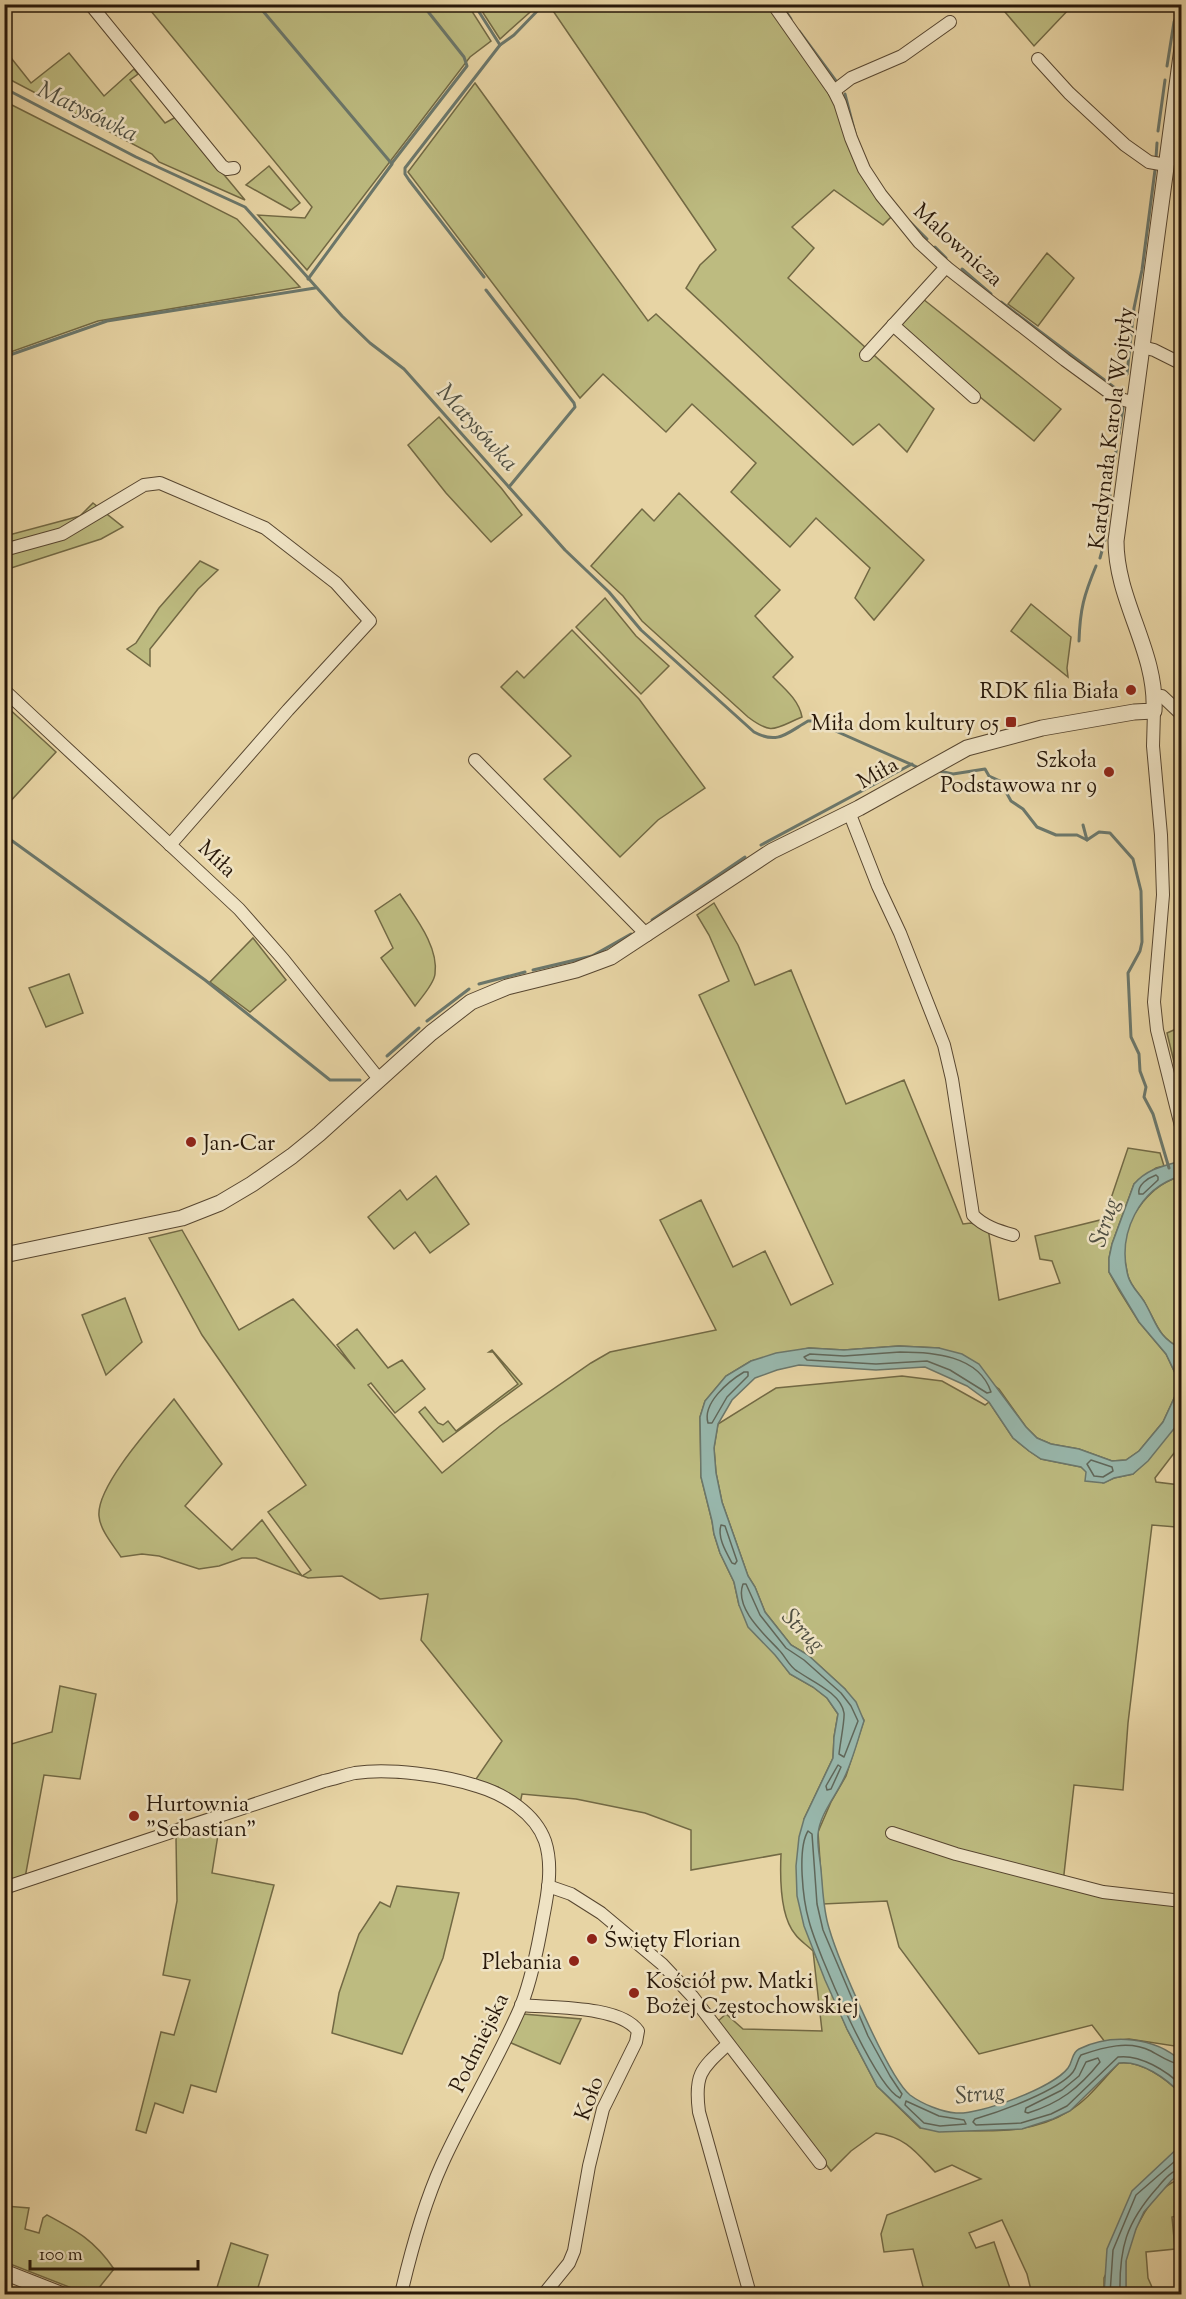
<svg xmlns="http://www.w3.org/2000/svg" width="1186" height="2299" viewBox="0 0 1186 2299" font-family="'Sorts Mill Goudy',serif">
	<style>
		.green { fill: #bdbb80; stroke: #726944; stroke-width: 1.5 }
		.water { fill: #98b7ac; stroke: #6b776b; stroke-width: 1.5 }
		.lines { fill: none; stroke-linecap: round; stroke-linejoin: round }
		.shore { stroke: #60675a; stroke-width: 1.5 }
		.stream { stroke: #6b776b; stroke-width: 3 }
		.minor-casing { stroke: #574630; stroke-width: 14 }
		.tertiary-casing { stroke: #574630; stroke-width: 17 }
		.minor { stroke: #efe3c4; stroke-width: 12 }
		.tertiary { stroke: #efe3c4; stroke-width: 15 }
		.poi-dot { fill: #8f2418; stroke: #efe3c4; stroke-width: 2 }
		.labels { text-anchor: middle; stroke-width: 5; stroke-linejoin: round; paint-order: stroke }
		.street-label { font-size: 22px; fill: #271709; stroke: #efe3c4 }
		.poi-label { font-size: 22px; fill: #271709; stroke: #efe3c4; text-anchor: end }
		.water-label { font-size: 24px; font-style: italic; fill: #4f4f42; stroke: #efe3c4 }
	</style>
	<rect width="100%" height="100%" fill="#e7d4a4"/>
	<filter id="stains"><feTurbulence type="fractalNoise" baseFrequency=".00333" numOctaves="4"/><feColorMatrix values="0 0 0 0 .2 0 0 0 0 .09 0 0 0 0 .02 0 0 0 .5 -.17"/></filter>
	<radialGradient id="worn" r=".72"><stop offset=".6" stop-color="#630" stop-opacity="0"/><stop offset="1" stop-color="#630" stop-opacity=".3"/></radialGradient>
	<!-- green -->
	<g class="green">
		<path d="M1068,4L1071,7L1034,46L999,5Z"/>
		<path d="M146,5H468L491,41L470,57L307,270L258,215L305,218L312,207Z"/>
		<path d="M478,5H538L500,39Z"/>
		<path d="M549,5H769L829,89L892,216L883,225L834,190L792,227L814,248L788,278L934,409L907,452L879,424L853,445L686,288L700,265L716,250Z"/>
		<path d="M4,49L31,83L69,53L104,96L134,69L138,74L130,80L165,123L176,117L245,200L159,162L152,154L5,77Z"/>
		<path d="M475,83L648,321L656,314L924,560L874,620L855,598L870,568L816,518L790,547L731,492L756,463L692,404L666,432L603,374L580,398L408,172Z"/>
		<path d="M4,101L237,219L300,287L98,321L5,354Z"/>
		<path d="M269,166L300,203L291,210L246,185Z"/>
		<path d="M1047,253L1074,278L1038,326L1008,304Z"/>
		<path d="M923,299L1061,409L1034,441L947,370L899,325Z"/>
		<path d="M439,417L502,489L522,515L491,542L446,493L408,445Z"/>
		<path d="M679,493L780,590L755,616L793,657L773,677C784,688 799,700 802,717C775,728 773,736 748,717L642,621L623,596L591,566L642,509L654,521Z"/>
		<path d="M93,503L123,527L101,539L5,570V536L80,516Z"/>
		<path d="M200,561L218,570L198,589L150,649V666L127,649L136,643L159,608Z"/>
		<path d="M605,598L636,636L669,666L641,694L576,627Z"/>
		<path d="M1031,604L1071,637L1067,668L1068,677L1011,631Z"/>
		<path d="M572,630L639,699L705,788L658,820L620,857L544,779L571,756L501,687L517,671L524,678Z"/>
		<path d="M5,705L56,752L5,807Z"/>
		<path d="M400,894C414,916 439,946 435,974C434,984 421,998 415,1006L381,958L393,948L375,911Z"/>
		<path d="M714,903L738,945L755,985L791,970L846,1104L904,1080L963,1224L971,1223L988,1228L999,1300L1060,1283L1052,1261L1040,1259L1035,1236L1104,1219L1128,1148L1160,1153L1164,1166L1156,1168L1134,1184L1112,1244L1109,1258V1272L1119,1290L1139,1322L1166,1354L1176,1375V1394L1163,1422L1139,1451L1126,1460L1112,1461L1079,1449L1051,1444L1037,1438L1026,1427L999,1389L939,1348L899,1346L844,1350L809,1348L751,1361L726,1376L705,1401L700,1417L701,1477L712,1521L714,1534L720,1553L734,1582L739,1605L790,1674L813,1687L827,1698L838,1714L834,1737L833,1758L804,1819L815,1954L847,2029L877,2086L920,2128C970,2130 1025,2139 1069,2111C1089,2099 1103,2079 1119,2063C1141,2060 1167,2079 1181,2094V2145L1158,2168L1104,2278V2294H1032L1027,2274L1002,2220L969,2233L976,2248L994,2242L1012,2294H925L913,2249L884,2252L881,2234L887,2215L981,2179L952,2165L935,2172C916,2152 906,2137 876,2133L851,2151L831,2171L718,2021L726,2014L743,2029L822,2031L813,1951C807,1945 799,1940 795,1934C780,1916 780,1876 781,1854L691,1870V1830L645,1813L576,1799L522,1794L520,1804L498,1787L474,1782L502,1741L421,1640L428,1594L380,1599L342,1576L308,1578L256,1558H242L219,1566L199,1569L159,1556L142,1554L121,1557C113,1545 100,1530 99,1516C96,1486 154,1423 174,1399L222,1464L185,1506L232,1550L262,1520L302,1576L311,1570L268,1512L306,1485L202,1335L149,1238L182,1230L239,1330L293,1299L355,1369L337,1345L357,1329L388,1368L402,1360L425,1389L395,1413L371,1383L368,1385L442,1473L500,1426L591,1363L610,1352L716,1330L660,1220L701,1200L733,1267L765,1251L791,1305L833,1284L699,995L729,981L709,935L697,915Z"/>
		<path d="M253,938L286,980L250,1012L210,982Z"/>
		<path d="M69,974L83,1013L46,1027L29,988Z"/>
		<path d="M1176,1029H1181V1091L1167,1033Z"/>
		<path d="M436,1176L469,1224L430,1253L415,1232L394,1249L368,1217L400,1190L407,1200Z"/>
		<path d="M1180,1177L1175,1195L1182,1215L1181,1349C1157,1335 1158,1326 1145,1303C1140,1294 1131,1287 1128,1276C1126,1267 1123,1254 1124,1244C1126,1216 1153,1183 1180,1177Z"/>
		<path d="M125,1298L142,1342L106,1375L82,1315Z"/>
		<path d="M492,1350L522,1384L443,1442L419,1412L425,1407L438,1423L443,1425L448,1421L456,1431L518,1384L493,1352H489Z"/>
		<path d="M902,1376L942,1381L985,1405L989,1402L1013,1438L1029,1451L1041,1459L1081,1467L1103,1483L1114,1478L1133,1474L1181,1420V1444L1155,1478L1156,1482L1180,1485L1176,1527L1152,1525L1128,1723L1123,1790L1074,1785L1063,1883L1181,1905V2047L1129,2039L1105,2042L1092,2025L979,2054L899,1947L887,1901L823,1904L818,1832L831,1802L846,1776L864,1720L845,1689L808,1655L791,1645L765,1612L755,1587L748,1576L722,1502L716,1473L714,1448L718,1424L776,1388Z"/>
		<path d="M60,1686L96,1694L80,1779L44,1775L25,1878L5,1883L4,1773L8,1745L52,1732Z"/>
		<path d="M220,1822L212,1873L274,1885L216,2092L191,2085L183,2113L155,2103L146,2133L136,2130L161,2032L174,2035L190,1980L163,1975L177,1901L176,1837Z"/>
		<path d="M397,1886L459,1893L443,1958L402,2054L332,2033L339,1993L359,1934L380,1902L390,1907Z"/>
		<path d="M523,2014L581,2019L560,2064L509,2042Z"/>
		<path d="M1181,2179V2215L1172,2217L1175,2249L1146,2252L1148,2278L1155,2294H1126C1126,2284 1125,2272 1126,2261C1128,2235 1155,2185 1181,2179Z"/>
		<path d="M5,2206L29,2208L25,2229L39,2233L43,2218L47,2215C77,2231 94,2240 114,2269L94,2294H87L5,2262Z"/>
		<path d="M231,2243L268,2255L256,2294H215Z"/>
	</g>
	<!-- water -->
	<g class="water">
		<path d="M1181,1161V1176C1139,1188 1117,1234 1128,1276C1131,1287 1140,1294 1145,1303C1157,1324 1158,1338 1182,1349L1181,1420L1148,1461L1133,1474L1114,1478L1104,1483L1085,1481L1086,1472L1081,1467L1041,1459L1029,1451L1013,1438L989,1402L967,1386L925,1367L876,1370L799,1365L777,1370L755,1378L732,1400L718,1424L714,1448L716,1473L722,1502L748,1576L755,1587L765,1612L791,1645L808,1655L845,1689L856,1702L864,1721C858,1739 853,1759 845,1776C837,1795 820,1813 818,1834C817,1846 820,1858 821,1870C823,1890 823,1909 829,1928C838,1959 888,2077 910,2095C922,2104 942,2112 956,2113C980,2115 1054,2087 1068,2068C1073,2062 1071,2053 1079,2049C1112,2033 1155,2037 1181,2061V2094C1167,2079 1141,2060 1119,2063L1070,2111L1053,2119L1022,2129L939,2132L921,2128L877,2086L847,2029L825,1980L804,1926L797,1896L796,1866L799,1837L804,1819L833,1758L834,1737L838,1714L827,1698L813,1687L790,1674L775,1655L748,1627L739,1605L734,1582L720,1553L714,1534L712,1521L701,1477L700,1417L705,1401L726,1376L751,1361L776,1353L809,1348L844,1350L899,1346L939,1348L962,1354L979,1364L1026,1427L1037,1438L1051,1444L1079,1449L1112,1461L1126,1460L1139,1451L1163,1422L1176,1394V1375L1166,1354L1139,1322L1109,1272V1258L1112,1244L1134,1184C1147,1169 1163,1166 1181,1161Z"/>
		<path d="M1181,2145V2172L1171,2181L1144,2212L1136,2229L1126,2261V2294H1104L1107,2249L1132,2191Z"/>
	</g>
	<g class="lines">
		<!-- shore -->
		<g class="shore">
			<path d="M1156,1175L1158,1177V1180L1143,1194H1139C1137,1185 1148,1178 1156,1175Z"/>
			<path d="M900,1352C932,1352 979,1355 991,1392L987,1393L950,1370L927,1361L876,1364L807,1360L804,1357L810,1354L844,1356Z"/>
			<path d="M744,1372H748V1376L727,1397L712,1423H708C702,1403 729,1381 744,1372Z"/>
			<path d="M1091,1460L1112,1467L1113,1471L1103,1477L1094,1476L1087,1464Z"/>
			<path d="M721,1525L725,1526L737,1561L735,1564L732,1563C726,1552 717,1537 721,1525Z"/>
			<path d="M743,1584H746L760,1615L786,1648L804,1660L841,1693L851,1706L858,1721L844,1757L839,1754C840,1744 845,1719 844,1713C841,1693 811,1681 797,1671C789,1666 785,1656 779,1650C764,1634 734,1608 743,1584Z"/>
			<path d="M838,1765L841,1767L831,1789L827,1790L826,1786Z"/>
			<path d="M808,1831L812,1834L817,1904L823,1930L868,2036L890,2076L902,2094L900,2098C875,2087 817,1952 809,1921C803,1900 797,1849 808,1831Z"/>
			<path d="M1098,2058L1100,2062C1079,2088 1060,2103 1028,2113L1025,2112L1026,2108L1062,2090L1079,2076L1086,2062Z"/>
			<path d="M1182,2065C1172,2064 1160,2056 1151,2051C1129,2040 1104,2047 1081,2055C1077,2060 1077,2067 1073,2072C1058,2091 999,2112 975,2119L973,2122L976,2125L1021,2123L1051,2114L1067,2106L1118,2057C1140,2054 1167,2071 1182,2086"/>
			<path d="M906,2101L939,2116L964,2120L966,2124L940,2126L924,2123L905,2105Z"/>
			<path d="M1110,2294L1113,2250L1136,2195L1182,2155"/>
			<path d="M1120,2294C1119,2248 1126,2223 1157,2188C1163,2181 1171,2170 1182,2169"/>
		</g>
		<!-- stream -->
		<g class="stream">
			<path d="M257,4L392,164L308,279"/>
			<path d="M474,4L500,45"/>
			<path d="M781,4L791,19"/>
			<path d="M799,31L836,81"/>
			<path d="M1167,66L1174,22L1181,4"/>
			<path d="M4,88L136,157L245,207L342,316L370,343L404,369L565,550L609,592L641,630L754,732C778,745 787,733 808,721H813L917,767"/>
			<path d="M845,94L855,133"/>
			<path d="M1158,131L1165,80"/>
			<path d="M1156,158L1157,143"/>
			<path d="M392,163L467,66L464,57L422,4"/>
			<path d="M910,222L927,239"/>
			<path d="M935,247L946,258"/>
			<path d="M962,269L991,294"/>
			<path d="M484,277L409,180L405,174V168L500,45L514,35L544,4"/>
			<path d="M486,290L574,403L575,407L509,487"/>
			<path d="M1001,302L1119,391"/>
			<path d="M4,357L107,321L315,288"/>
			<path d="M1127,374L1134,308L1142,270L1155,170"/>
			<path d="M1119,434L1123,408"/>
			<path d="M1113,473L1117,444"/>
			<path d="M1100,558L1105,540L1110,495"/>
			<path d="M1079,641C1080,609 1084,595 1096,566"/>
			<path d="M939,771L953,774L985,769L989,776L1000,781L1011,801L1023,809L1037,827L1056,835H1077L1087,840L1099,832L1110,833L1133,859L1141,891L1142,942L1140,951L1128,973L1131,1037L1139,1054L1140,1071L1146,1087L1144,1097L1153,1114L1169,1168"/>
			<path d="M1083,825L1087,840"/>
			<path d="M4,835L205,980L330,1080H360"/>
			<path d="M761,845L912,764"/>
			<path d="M652,920L745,857"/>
			<path d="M533,970L592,956L631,934"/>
			<path d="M479,984L525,972"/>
			<path d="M427,1021L469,989"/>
			<path d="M387,1056L419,1028"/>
		</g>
		<!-- minor casing -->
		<g class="minor-casing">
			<g id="minor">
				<path d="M90,4L222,166L227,169L234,168"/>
				<path d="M773,4L834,91L840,103L851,138L864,169L881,195L919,242L946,267L1065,360L1117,398L1135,403"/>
				<path d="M1038,59L1069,93L1125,145L1149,162L1166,165"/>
				<path d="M834,91L851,78L902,56L950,22"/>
				<path d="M893,325L974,397"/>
				<path d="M1142,347L1154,350L1182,364"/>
				<path d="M866,355L946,267"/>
				<path d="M4,550L62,534L144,485L160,483L265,528L336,583L370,621L288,710L170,845"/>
				<path d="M4,690L239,909L283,959L379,1079"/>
				<path d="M1155,697L1162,696L1182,715"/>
				<path d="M1154,711L1153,746L1161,835L1163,895L1154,1002L1157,1030L1182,1130"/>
				<path d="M475,760L647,935"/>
				<path d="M849,812L878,886L900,933L944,1045L952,1079L973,1215C983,1226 999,1231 1013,1235"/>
				<path d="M892,1833L956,1854L1103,1892L1182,1901"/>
				<path d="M548,1886L571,1894L601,1913L662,1964L692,1996L820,2163"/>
				<path d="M4,1888L324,1781C334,1779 345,1775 355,1773C390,1768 443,1775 477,1786C504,1794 535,1813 545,1841C553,1865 548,1893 543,1918C538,1947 532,1978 521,2006C498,2060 466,2111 442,2164C423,2206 411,2251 401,2294"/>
				<path d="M521,2005C550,2008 620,2005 638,2031L636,2042L603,2109L589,2166L574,2251L569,2263L544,2294"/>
				<path d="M728,2044C701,2069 694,2074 699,2112L750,2294"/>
			</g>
		</g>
		<!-- tertiary casing -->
		<g class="tertiary-casing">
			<g id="tertiary">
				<path d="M4,1255L182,1218L220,1203L252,1184L292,1156L319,1134L431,1033L471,1002L507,987L576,970L611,957L772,851L859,808L967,748L1042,728L1134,712L1154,711C1157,651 1116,601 1116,541L1182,48"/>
				<path d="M4,2272L60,2294"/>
			</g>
		</g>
		<!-- minor -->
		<use href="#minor" class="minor"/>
		<!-- tertiary -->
		<use href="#tertiary" class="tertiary"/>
	</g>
	<!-- markers -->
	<g class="poi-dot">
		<circle cx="1131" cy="690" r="6"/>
		<rect x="1005" y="716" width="12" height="12" rx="3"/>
		<circle cx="1109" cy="772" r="6"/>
		<circle cx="191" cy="1142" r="6"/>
		<circle cx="134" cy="1816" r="6"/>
		<circle cx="592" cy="1939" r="6"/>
		<circle cx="574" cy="1961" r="6"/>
		<circle cx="634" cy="1993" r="6"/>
	</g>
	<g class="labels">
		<!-- street labels -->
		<g class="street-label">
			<text transform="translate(959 244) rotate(42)" y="8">Malownicza</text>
			<text transform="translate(1110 428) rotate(-83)" y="8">Kardynała Karola Wojtyły</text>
			<text transform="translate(877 772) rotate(-29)" y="8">Miła</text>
			<text transform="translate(218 858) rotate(43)" y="8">Miła</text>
			<text transform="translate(478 2042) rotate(-64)" y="8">Podmiejska</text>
			<text transform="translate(588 2098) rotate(-70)" y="8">Koło</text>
		</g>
		<!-- poi labels -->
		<g class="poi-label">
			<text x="1119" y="698">RDK filia Biała</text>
			<text x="999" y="730">Miła dom kultury 05</text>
			<text x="1097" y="767">Szkoła<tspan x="1097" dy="25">Podstawowa nr 9</tspan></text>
			<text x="203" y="1150" text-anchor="start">Jan-Car</text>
			<text x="146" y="1811" text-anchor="start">Hurtownia<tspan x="146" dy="25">"Sebastian"</tspan></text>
			<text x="604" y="1947" text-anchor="start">Święty Florian</text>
			<text x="562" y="1969">Plebania</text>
			<text x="646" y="1988" text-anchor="start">Kościół pw. Matki<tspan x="646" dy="25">Bożej Częstochowskiej</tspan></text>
		</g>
		<!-- water labels -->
		<g class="water-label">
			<text transform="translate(88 111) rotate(26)" y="8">Matysówka</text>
			<text transform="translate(478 427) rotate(48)" y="8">Matysówka</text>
			<text transform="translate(1104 1222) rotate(-72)" y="8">Strug</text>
			<text transform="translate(804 1630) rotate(46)" y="8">Strug</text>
			<text transform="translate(980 2093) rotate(-6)" y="8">Strug</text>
		</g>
	</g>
	<!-- margin -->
	<rect width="1186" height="2299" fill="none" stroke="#e7d4a4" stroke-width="24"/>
	<rect x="6" y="6" width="1174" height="2287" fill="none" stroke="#271709" stroke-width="3"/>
	<rect x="12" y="12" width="1162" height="2275" fill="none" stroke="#271709" stroke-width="1.5"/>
	<!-- scale -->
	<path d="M30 2260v9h168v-9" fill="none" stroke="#271709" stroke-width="3"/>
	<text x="39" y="2260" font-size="18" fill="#271709" stroke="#efe3c4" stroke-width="4.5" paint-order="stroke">100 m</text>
	<rect width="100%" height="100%" filter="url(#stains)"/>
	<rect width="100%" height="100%" fill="url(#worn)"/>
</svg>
